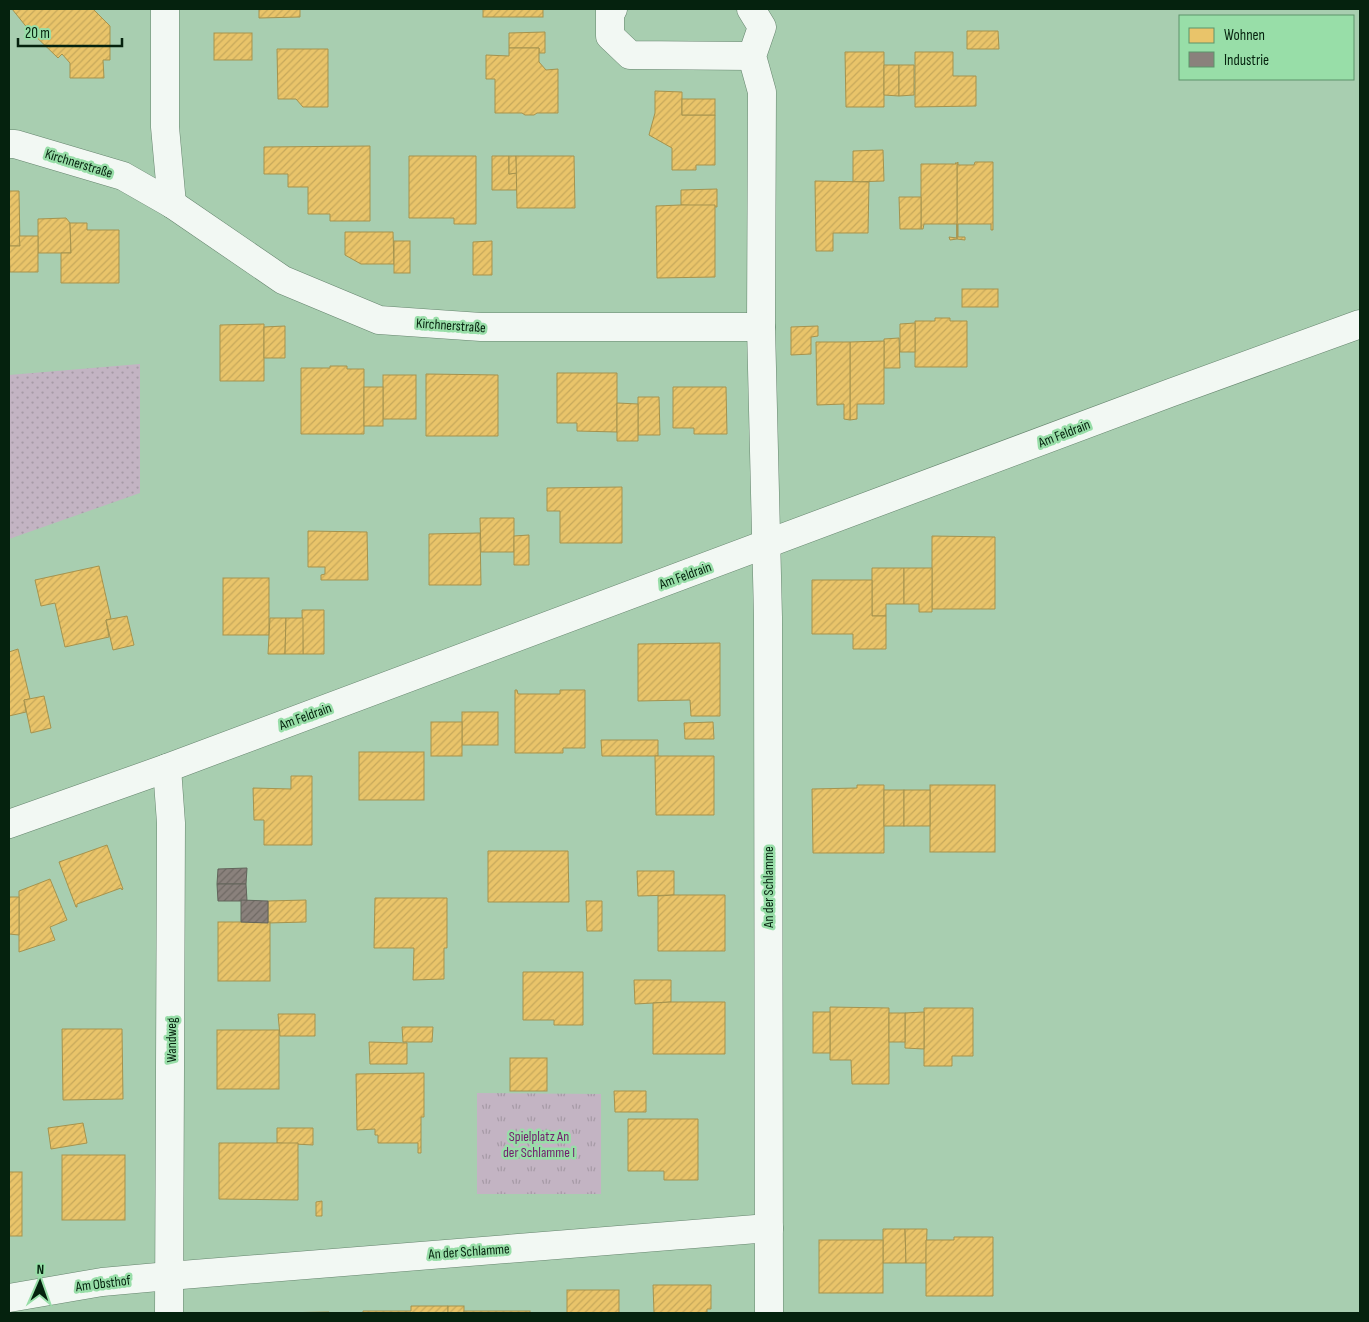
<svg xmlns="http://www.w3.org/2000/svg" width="1369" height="1322" viewBox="0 0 1369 1322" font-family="'Sofia Sans Condensed',sans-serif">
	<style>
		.grass { fill: url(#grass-dots) }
		.park { fill: url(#park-tufts) }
		.homes { fill: url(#homes-hatch); stroke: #a5934e }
		.industry { fill: url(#industry-hatch); stroke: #62645b }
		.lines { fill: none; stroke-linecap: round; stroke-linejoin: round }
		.street-casing { stroke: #65846d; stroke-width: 29 }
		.street { stroke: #f2f8f3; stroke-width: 28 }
		.labels { text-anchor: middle; stroke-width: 5; stroke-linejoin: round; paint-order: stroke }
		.street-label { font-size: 14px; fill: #05220e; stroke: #98dea8 }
		.park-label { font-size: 14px; fill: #721d6d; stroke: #98dea8 }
	</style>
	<defs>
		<pattern id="grass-dots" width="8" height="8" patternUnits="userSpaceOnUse" patternTransform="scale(1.25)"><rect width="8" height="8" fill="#c3b4c3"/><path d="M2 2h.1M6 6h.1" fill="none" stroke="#a69aa6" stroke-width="1.8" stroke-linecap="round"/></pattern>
		<pattern id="park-tufts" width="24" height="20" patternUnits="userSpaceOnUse" patternTransform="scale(1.25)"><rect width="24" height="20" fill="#c3b4c3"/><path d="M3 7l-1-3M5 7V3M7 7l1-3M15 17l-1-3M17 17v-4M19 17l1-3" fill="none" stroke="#a69aa6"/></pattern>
		<pattern id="homes-hatch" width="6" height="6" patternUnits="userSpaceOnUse" patternTransform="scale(1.25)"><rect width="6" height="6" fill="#e9c46a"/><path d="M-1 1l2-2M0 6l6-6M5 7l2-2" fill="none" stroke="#c6a85b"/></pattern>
		<pattern id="industry-hatch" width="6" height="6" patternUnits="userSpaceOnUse" patternTransform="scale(1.25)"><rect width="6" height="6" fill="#8a817c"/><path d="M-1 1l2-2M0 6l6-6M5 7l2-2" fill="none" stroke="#6f6964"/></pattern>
	</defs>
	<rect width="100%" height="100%" fill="#a8ceb0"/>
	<!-- grass -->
	<path class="grass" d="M140,364V493L9,539V375Z"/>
	<!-- park -->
	<path class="park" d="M477,1093L601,1094V1194H477Z"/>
	<!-- homes -->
	<g class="homes">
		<path d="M12,9H93L110,26V60H103L104,78H70V63L62,54L58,58L29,30Z"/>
		<path d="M259,9H300V17L259,18Z"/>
		<rect x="483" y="9" width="60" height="8"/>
		<path d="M967,31H998L999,49H967Z"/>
		<path d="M545,32V53H539V48H509V33Z"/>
		<rect x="214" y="33" width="38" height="27"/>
		<path d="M509,48H539V62L546,70L558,69V113H537L534,115H525L522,113H495V79H486V55L509,56Z"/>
		<path d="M277,49H328V107H303L296,99H278Z"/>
		<path d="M845,52H884V107H846Z"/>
		<path d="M915,52H953V76H976V106L915,107Z"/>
		<path d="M884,65H899V96L884,95Z"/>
		<path d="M899,65H914V95L899,96Z"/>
		<path d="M655,91L682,92V115H715V165H696V170H672V148L649,135L655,113Z"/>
		<rect x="682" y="99" width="33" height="16"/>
		<path d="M370,146V221H330V214H308V187H288V174H264V147Z"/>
		<path d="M883,150L884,181L853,182V151Z"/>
		<path d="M409,156H476V224H454V218H409Z"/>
		<path d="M492,156H509V174L517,173V190H492Z"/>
		<path d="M509,156H516L517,173L509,174Z"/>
		<path d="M516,156H574L575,208H517Z"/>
		<path d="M958,162V165H974L975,162H993V230H991V224H958V237H965V240L957,239V163Z"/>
		<path d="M955,163H957V239L950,240L949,237L957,238V224H924L923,229H921V164H956Z"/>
		<path d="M815,181L869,182L868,233H833V251H816Z"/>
		<path d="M717,189V207L681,205V190Z"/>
		<path d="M9,191H19L20,246H9Z"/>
		<path d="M899,197H921V229H900Z"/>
		<path d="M681,205H715V277L657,278L656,206Z"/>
		<path d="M66,218L70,223L71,253H38V219Z"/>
		<path d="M70,223H87V230H119V283H61V253H71Z"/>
		<path d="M345,232H393L394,264H361L345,255Z"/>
		<path d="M19,236H38V272H10L9,246H20Z"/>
		<rect x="394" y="241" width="16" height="32"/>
		<path d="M492,241V275H473V242Z"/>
		<rect x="962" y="289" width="36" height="18"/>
		<path d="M935,318H950V321H967V367H915V321H935Z"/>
		<path d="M915,323V352H900V324Z"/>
		<path d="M264,324V381H220V325Z"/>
		<path d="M285,326V358H264V327Z"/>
		<path d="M818,326V336L811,337V354L791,355V327Z"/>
		<path d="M899,338L900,368H884V339Z"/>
		<path d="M884,341V404H857V419L850,420V342Z"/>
		<path d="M816,342H850V420L844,419V404L817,405Z"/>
		<path d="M330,366H347V369H364V434H301V368H330Z"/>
		<path d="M557,373H617V432L577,431V423H557Z"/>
		<path d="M426,374L498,375V436H426Z"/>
		<rect x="383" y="375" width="33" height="44"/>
		<rect x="364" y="387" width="19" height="39"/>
		<path d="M673,387H726L727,434H694V428H673Z"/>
		<path d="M638,397H659L660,435H638Z"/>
		<path d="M617,403L638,404V441H617Z"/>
		<path d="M622,487V543H560V511H547V488Z"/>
		<path d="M480,518H514V552H481Z"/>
		<path d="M308,531L367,532L368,580H321V575L325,574V567H308Z"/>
		<path d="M480,533L481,585H429V534Z"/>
		<path d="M529,535V565H514V536Z"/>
		<path d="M932,536L995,537V609H932Z"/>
		<path d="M99,566L111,619L106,620L109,637L65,647L55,603L41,606L35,580Z"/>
		<path d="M872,568H904V604H886V616H872Z"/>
		<path d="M904,568H932V612H919V604H904Z"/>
		<rect x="223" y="578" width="46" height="57"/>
		<path d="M812,580H872V616H886V649H853V634H812Z"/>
		<path d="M302,610H324V654H303Z"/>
		<path d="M127,616L134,645L113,650L106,620Z"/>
		<path d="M270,618H286L285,654H268Z"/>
		<path d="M286,618H303V654H285Z"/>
		<path d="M720,643V716H691L690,700L638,701V644Z"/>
		<path d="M18,649L30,699L24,700L26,712L9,716V652Z"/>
		<path d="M515,690H517L518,694H560V690H585V748H563V753H515Z"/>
		<path d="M44,696L51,728L31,733L24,700Z"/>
		<rect x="462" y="712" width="36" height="33"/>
		<rect x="431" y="722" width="31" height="34"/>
		<path d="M713,722L714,739H685L684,723Z"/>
		<path d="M601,740H658V756H602Z"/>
		<rect x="359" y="752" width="65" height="48"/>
		<path d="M655,756H714V815H656Z"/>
		<path d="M291,776H312V845H264V820H254L253,788L291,789Z"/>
		<path d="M857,785H884V853H813L812,789L857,788Z"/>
		<rect x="930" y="785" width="65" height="67"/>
		<rect x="884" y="790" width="20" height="36"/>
		<rect x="904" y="790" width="26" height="36"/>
		<path d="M107,845L123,889L122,890L121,888L77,904V907H76L59,862Z"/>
		<path d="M488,851H568L569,902H488Z"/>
		<path d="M637,871H674V895L638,896Z"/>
		<path d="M50,879L67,920L50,927L55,940L19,952V891Z"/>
		<path d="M674,895H725V951H658V896Z"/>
		<path d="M9,897H19V935L9,934Z"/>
		<path d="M375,898H447V948H444V979L413,980L414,948H374Z"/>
		<path d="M306,900V922L268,923V901Z"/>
		<path d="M586,901H602V931H587Z"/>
		<rect x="218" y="922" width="52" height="59"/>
		<path d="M523,972H583V1025H554V1020H523Z"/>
		<path d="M634,980H671V1002L635,1004Z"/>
		<path d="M671,1002H725V1054H653V1003Z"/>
		<path d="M830,1007L889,1008V1084H852L851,1060H830Z"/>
		<path d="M924,1008H973V1056H952V1066H924Z"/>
		<rect x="813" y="1012" width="17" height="41"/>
		<path d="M924,1012V1049L905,1048V1013Z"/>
		<rect x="889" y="1013" width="16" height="29"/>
		<path d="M278,1014H315V1036H280Z"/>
		<path d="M402,1027H433L432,1042H403Z"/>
		<path d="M62,1029H122L123,1099L63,1100Z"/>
		<rect x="217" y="1030" width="62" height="59"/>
		<path d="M369,1042L407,1043V1064H370Z"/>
		<rect x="510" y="1058" width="37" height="33"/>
		<path d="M424,1073V1117H421V1153H418V1143H378V1135H375V1129L357,1130L356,1074Z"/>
		<path d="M614,1091H646V1112H615Z"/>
		<path d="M628,1119H698V1180H664V1171H628Z"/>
		<path d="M83,1123L87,1143L51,1149L48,1128Z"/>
		<path d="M277,1128H313V1145L277,1143Z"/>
		<path d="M219,1143H298V1200L219,1199Z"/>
		<rect x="62" y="1155" width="63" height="65"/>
		<rect x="9" y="1172" width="13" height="64"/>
		<path d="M322,1201V1216H316V1202Z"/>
		<path d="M883,1229H905L906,1263H883Z"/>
		<path d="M905,1229H927L926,1263H906Z"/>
		<path d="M954,1237H993V1296H926V1240H954Z"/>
		<rect x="819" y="1240" width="64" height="53"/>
		<path d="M653,1285H711V1309H707V1313H654Z"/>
		<rect x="567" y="1290" width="52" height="23"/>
		<path d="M411,1306H448V1313H363V1311H411Z"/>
		<rect x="448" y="1306" width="16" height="7"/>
		<rect x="464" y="1311" width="66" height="2"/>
		<path d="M329,1312V1313H276Z"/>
	</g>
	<!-- industry -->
	<g class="industry">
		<path d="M247,868L246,884H217L218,869Z"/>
		<path d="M217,884H246L247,901H218Z"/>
		<path d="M241,900L268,901V923L241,922Z"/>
	</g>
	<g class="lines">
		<!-- street casing -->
		<g class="street-casing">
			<g id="street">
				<path d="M165,9V127L172,204"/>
				<path d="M613,9L610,11V36L630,55L752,56"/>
				<path d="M751,9L762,27L752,56L762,92L761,327L768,617L769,1313"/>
				<path d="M9,144H15L123,176L172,204L283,280L379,320L481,327H761"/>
				<path d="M167,768L171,823L169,1313"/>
				<path d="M9,824L167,768L1170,393L1360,324"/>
				<path d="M9,1298L102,1282L169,1276L769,1228"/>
			</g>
		</g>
		<!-- street -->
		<use href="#street" class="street"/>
	</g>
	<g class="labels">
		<!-- street labels -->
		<g class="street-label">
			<text transform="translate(79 163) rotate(17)" y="5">Kirchnerstraße</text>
			<text transform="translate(451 325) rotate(4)" y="5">Kirchnerstraße</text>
			<text transform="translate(1064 433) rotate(-21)" y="5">Am Feldrain</text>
			<text transform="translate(685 575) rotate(-20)" y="5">Am Feldrain</text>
			<text transform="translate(305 716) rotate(-20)" y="5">Am Feldrain</text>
			<text transform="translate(768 887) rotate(-90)" y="5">An der Schlamme</text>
			<text transform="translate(171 1040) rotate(-90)" y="5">Wandweg</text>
			<text transform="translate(469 1251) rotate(-4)" y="5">An der Schlamme</text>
			<text transform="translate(103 1283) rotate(-7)" y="5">Am Obsthof</text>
		</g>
		<!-- park labels -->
		<g class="park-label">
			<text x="539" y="1141">Spielplatz An<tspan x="539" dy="16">der Schlamme I</tspan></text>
		</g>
	</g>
	<!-- border -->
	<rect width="1369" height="1322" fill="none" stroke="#05220e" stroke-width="20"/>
	<!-- legend -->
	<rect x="1179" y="15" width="175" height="65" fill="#98dea8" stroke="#5d936a"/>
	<rect x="1189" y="28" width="25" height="15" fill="#e9c46a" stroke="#5d936a"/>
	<text x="1224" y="40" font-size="15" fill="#05220e">Wohnen</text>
	<rect x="1189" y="52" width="25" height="15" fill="#8a817c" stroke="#5d936a"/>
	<text x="1224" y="65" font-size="15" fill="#05220e">Industrie</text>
	<!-- north arrow -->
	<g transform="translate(40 1282) rotate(2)" stroke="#98dea8" stroke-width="4" paint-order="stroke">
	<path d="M0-4L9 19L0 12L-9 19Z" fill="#05220e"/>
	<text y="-8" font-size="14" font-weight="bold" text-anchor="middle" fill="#05220e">N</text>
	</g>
	<!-- scale -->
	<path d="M18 38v8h104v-8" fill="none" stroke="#05220e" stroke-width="2.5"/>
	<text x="25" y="38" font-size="15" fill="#05220e" stroke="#98dea8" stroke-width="4" paint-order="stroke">20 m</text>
</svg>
